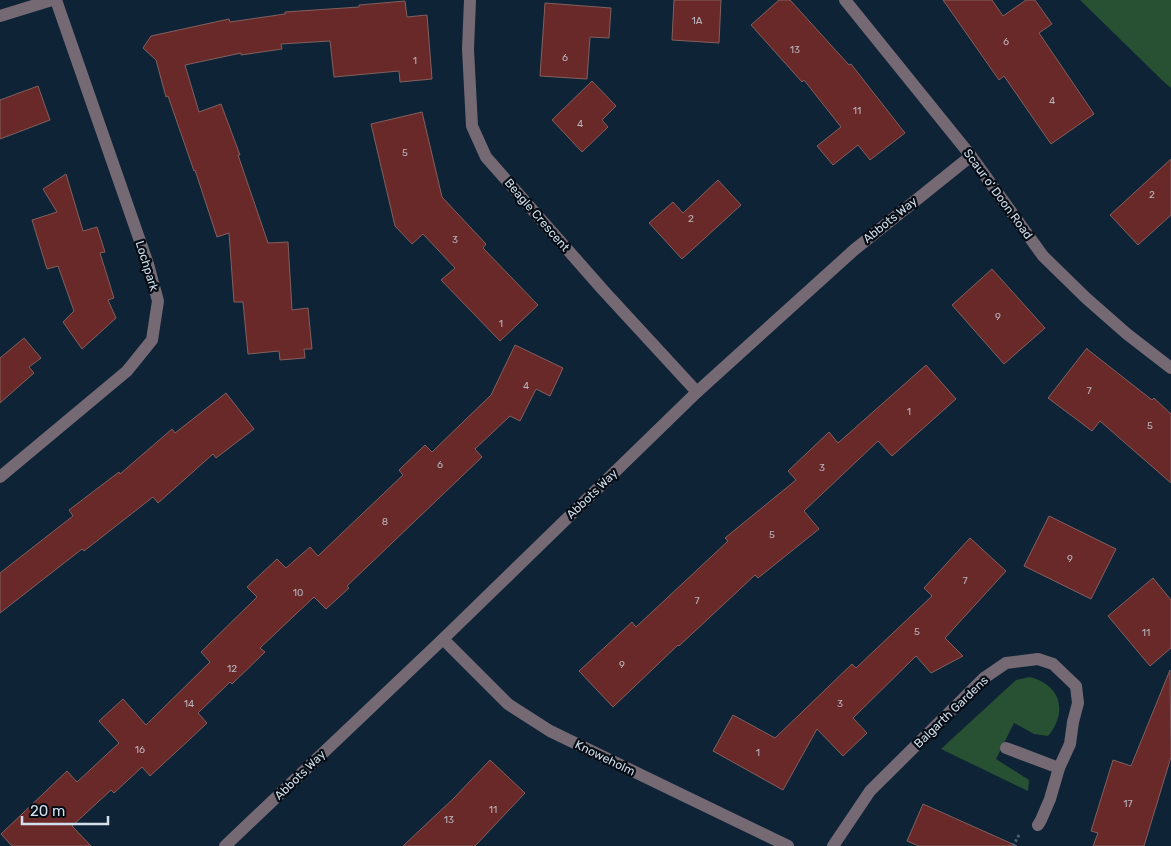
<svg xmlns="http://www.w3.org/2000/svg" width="1171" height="846" viewBox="0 0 1171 846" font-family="Rubik,sans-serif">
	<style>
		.green { fill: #275132 }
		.building { fill: #692929; stroke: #81605e }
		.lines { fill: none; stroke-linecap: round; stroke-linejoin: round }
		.path { stroke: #4d5f70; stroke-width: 3; stroke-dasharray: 2.5 2.5; stroke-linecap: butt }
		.minor { stroke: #756a74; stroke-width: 12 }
		.labels { text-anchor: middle; stroke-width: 4.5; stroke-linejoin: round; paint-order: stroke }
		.number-label { font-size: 10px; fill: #b8b2bb }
		.street-label { font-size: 12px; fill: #d2dfec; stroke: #050c14 }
	</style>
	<rect width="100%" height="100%" fill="#0f2336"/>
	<!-- green -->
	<g class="green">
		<path d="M1080,0H1171V88L1165,83Z"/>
		<path d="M1030,677C1061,685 1068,712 1048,736L1034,734L1014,723L996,759L1029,780L1028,791L941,749L1016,680Z"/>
	</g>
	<!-- building -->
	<g class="building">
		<path d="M674,0H721L719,43L672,40Z"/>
		<path d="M779,0H790L849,65L851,64L905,133L870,160L858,145L833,165L817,146L841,127L804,80L802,82L751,25Z"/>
		<path d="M943,0H992L1003,16L1026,0H1035L1052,24L1039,33L1094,114L1051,144L1004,76L999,80Z"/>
		<path d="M405,1L407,17L427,15L432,79L400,82L399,71L334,77L330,41L281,44L282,49L241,55V53L185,65L199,112L221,104L240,155H238L268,243L288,242L292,310L308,308L312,349H304L305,358L280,360L279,351L248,354L243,302H234L229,233L217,237L195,170L194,171L168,96L166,97L156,60L143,48L151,36L229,19L230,22L285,14V12L359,7V5Z"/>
		<path d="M545,3L611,8L609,38L590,37L587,79L540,76Z"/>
		<path d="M592,81L616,106L602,120L608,127L582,152L552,120Z"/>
		<path d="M38,86L50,120L0,139V100Z"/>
		<path d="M422,112L442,197L486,244L483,248L538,305L500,341L441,280L455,268L423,234L412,244L395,226L371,124Z"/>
		<path d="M1171,159V215L1138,245L1110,215Z"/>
		<path d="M66,174L83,231L97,227L105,252L100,253L114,298L108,300L116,318L82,349L63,322L74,311L58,266L47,269L32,220L57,212L43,189Z"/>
		<path d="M718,180L741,205L682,259L649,223L673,202L683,213Z"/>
		<path d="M992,269L1045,328L1004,364L952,305Z"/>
		<path d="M24,338L41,358L29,367L34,373L0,403V358Z"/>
		<path d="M515,345L563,368L550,396L536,389L520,421L510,416L475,449L482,457L347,586L349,588L326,609L314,597L260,648L265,652L232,684L230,682L198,713L207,723L189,740L150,776L142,767L114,793L111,790L72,826L91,846H12L1,834L67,771L77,782L119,743L99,721L123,699L146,725L210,662L201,652L257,597L247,587L277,559L286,568L310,547L318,556L403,475L399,470L425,445L432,452L491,395Z"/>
		<path d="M1087,348V349L1152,400L1154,398L1171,414V483L1100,421L1092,431L1048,398Z"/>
		<path d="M926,365L956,399L892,456L878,441L804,511L819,529L758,578L755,575L679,646L678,645L613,707L579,671L632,622L636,627L728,541L725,538L796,480L788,471L829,432L838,443Z"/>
		<path d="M226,393L254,429L216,458L213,454L158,503L153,497L84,551L82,549L0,613V573L73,516L69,510L119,472L120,474L172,429L175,433Z"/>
		<path d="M1049,516L1116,549L1091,599L1024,566Z"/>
		<path d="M970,538L1006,571L945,638L963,656L931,673L916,656L853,718L867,733L843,756L817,729L783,790L713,751L733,715L775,738L852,664L856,668L932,596L924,588Z"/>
		<path d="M1153,578L1171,600V648L1150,666L1108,616Z"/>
		<path d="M1170,670L1171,757L1144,846H1093L1098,833L1091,831L1113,760L1131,766Z"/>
		<path d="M490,760L525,793L475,846H403L454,798Z"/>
		<path d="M923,804L1017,846H919L907,841Z"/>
	</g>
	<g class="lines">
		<!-- path -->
		<path class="path" d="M1013,846L1020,833"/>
		<!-- minor -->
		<g class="minor">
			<path d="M470,0L468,49L472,126L486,157L603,290L697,392"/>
			<path d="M845,0L971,156L1043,256L1086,298L1127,334L1171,368"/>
			<path d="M0,16L52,0"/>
			<path d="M0,477L127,371L152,340L158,301L148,264L56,0"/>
			<path d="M443,639L508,704L550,731L788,846"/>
			<path d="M1006,748L1059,768"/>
			<path d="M225,846L443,639L697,392L854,250L971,156"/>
			<path d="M833,846L870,791L984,678L1006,663L1038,659L1053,664L1076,686L1078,703L1073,722L1070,744L1059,768L1050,799L1041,820L1038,825"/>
		</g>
	</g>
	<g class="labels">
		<!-- number labels -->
		<g class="number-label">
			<text x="697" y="24">1A</text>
			<text x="1006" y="45">6</text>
			<text x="795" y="53">13</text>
			<text x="565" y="61">6</text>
			<text x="415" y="64">1</text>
			<text x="1052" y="104">4</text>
			<text x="857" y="114">11</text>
			<text x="580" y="127">4</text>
			<text x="405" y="156">5</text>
			<text x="1152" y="198">2</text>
			<text x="691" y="222">2</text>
			<text x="455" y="243">3</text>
			<text x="998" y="320">9</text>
			<text x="501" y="327">1</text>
			<text x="526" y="389">4</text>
			<text x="1089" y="394">7</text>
			<text x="909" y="415">1</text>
			<text x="1150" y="429">5</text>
			<text x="440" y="468">6</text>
			<text x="822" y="471">3</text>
			<text x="385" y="525">8</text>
			<text x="772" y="538">5</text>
			<text x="1070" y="562">9</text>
			<text x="965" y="584">7</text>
			<text x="298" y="596">10</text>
			<text x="697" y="604">7</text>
			<text x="917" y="635">5</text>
			<text x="1146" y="636">11</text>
			<text x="622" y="668">9</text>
			<text x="232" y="672">12</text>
			<text x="189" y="707">14</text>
			<text x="840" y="707">3</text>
			<text x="140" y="753">16</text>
			<text x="758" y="756">1</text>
			<text x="1128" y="807">17</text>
			<text x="493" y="813">11</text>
			<text x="449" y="823">13</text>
		</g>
		<!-- street labels -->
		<g class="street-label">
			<text transform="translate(998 194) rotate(54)" y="4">Scaur o' Doon Road</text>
			<text transform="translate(537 215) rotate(49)" y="4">Beagle Crescent</text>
			<text transform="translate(890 220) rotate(-39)" y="4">Abbots Way</text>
			<text transform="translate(147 266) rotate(73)" y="4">Lochpark</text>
			<text transform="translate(592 494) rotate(-44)" y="4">Abbots Way</text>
			<text transform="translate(951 712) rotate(-44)" y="4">Balgarth Gardens</text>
			<text transform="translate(605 758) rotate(26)" y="4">Knoweholm</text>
			<text transform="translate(300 775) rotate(-44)" y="4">Abbots Way</text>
		</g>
	</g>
	<!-- scale -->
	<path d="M22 816v8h86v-8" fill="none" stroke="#d2dfec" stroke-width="2.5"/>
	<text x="30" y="816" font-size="15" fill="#d2dfec" stroke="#050c14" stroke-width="4" paint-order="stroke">20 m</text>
</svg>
